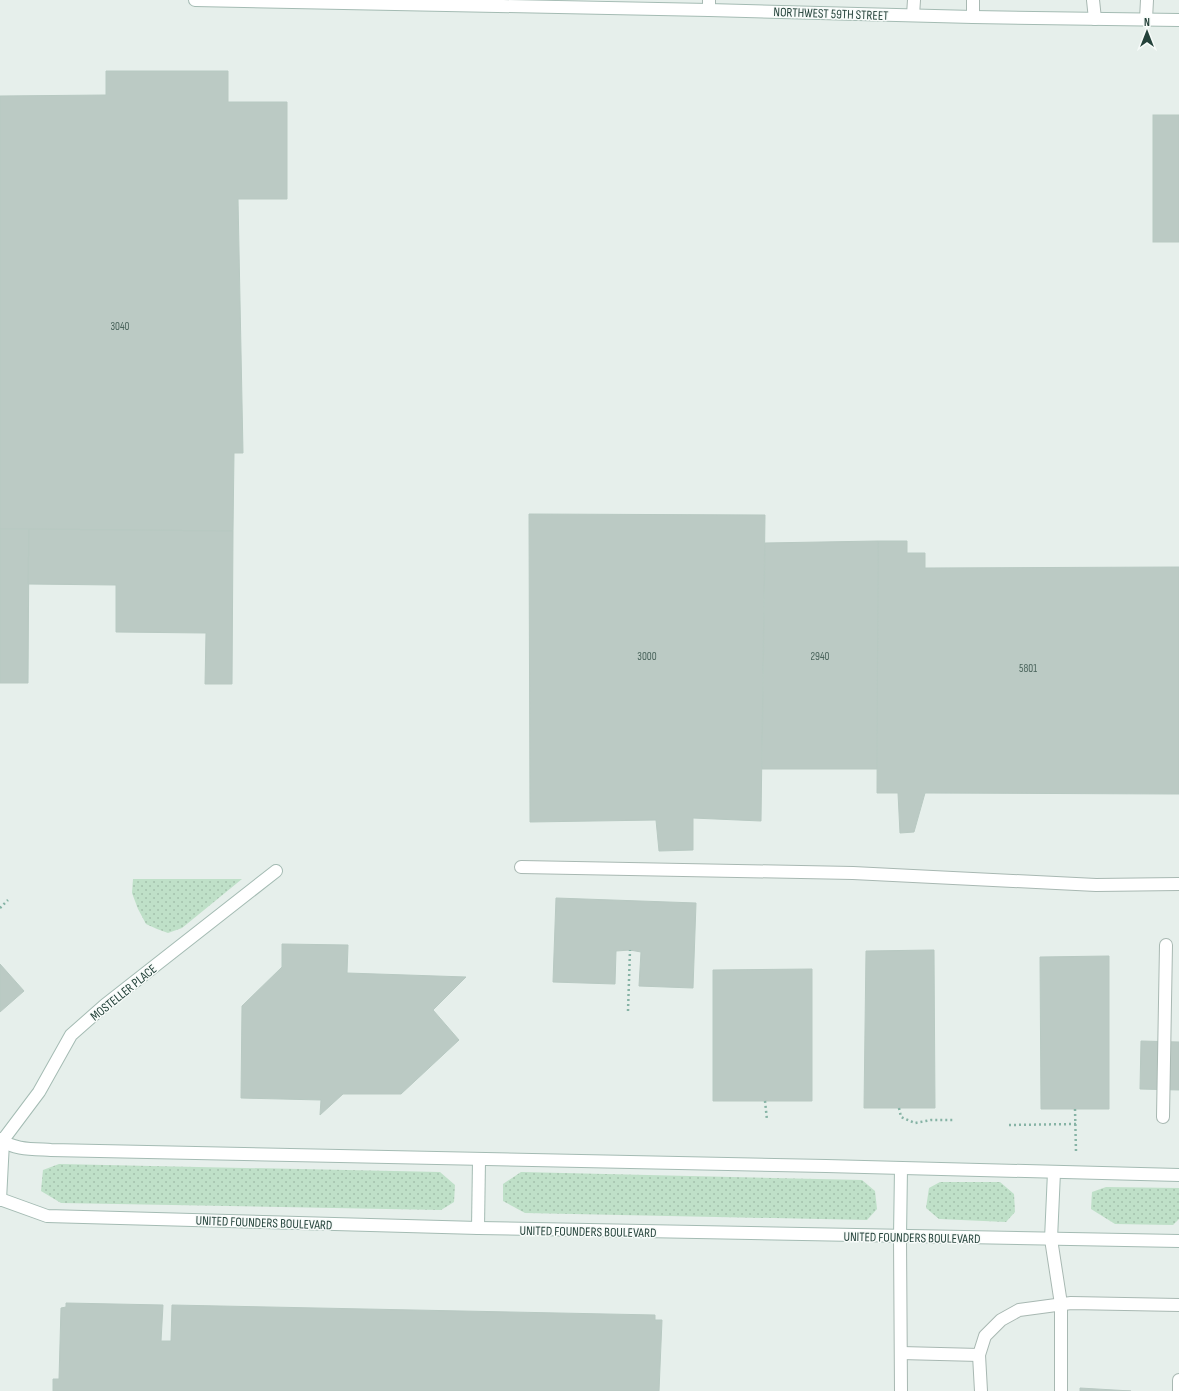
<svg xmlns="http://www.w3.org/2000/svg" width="1179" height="1391" viewBox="0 0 1179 1391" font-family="'Sofia Sans Condensed',sans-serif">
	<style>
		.grass { fill: url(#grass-dots) }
		.building { fill: #bbcac4; stroke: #b8c9c2 }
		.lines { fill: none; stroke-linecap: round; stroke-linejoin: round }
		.lane-casing { stroke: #a8b8b2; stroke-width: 14 }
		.street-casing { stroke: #a8b8b2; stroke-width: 14 }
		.secondary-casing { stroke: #a4bbb3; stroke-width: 14 }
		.path { stroke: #86b3a5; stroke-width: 2.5; stroke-dasharray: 2 3; stroke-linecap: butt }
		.lane { stroke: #fff; stroke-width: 12 }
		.street { stroke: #fff; stroke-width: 12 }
		.secondary { stroke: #fff; stroke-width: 12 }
		.labels { text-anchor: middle; stroke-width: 3; stroke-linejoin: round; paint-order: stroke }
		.number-label { font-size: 11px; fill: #4a645c }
		.street-label { font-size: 13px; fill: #24423a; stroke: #f7fbf9 }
	</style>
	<defs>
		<pattern id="grass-dots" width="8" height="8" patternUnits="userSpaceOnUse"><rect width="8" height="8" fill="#bfe0c8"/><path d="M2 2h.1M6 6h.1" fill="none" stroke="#a4c1ad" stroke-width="1.8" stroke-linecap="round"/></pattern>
	</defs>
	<rect width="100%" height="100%" fill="#e6efeb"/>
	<!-- grass -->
	<g class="grass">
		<path d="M133,879H242L182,928L168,933L157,929L146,924L138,909L132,893Z"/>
		<path d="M59,1164L440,1172L455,1185L454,1202L441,1210L61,1203L41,1191L43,1170Z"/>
		<path d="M521,1172L862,1180L875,1191L877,1209L867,1220L525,1213L503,1201V1184Z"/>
		<path d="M940,1182H1000L1014,1194L1015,1212L1006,1222L939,1219L926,1208L929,1188Z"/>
		<path d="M1106,1187L1179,1188V1219L1173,1225L1115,1224L1091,1209L1092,1192Z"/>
	</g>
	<!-- building -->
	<g class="building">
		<path d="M106,71H228V102H287V199H238L243,453H234L233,531L0,529V96L106,95Z"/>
		<rect x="1153" y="115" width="26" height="127"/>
		<path d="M529,514L765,515L761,821L693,818V850L659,851L656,820L530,822Z"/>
		<path d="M0,529H29L28,683H0Z"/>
		<path d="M29,529L233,531L232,684H205L206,633L116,632V585L28,584Z"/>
		<path d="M878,541H907V553H925V568L1179,567V794L925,793L914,832L900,833L898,793H877Z"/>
		<path d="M878,541L877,769H762L765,543Z"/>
		<path d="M556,898L696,903L693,988L639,986L641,952L630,950L616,951L615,984L553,982Z"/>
		<path d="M282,944L348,945L347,973L466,977L433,1010L459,1040L401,1094H343L320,1115L321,1100L241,1098L242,1006L282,967Z"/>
		<path d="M934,950L935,1108H864L866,951Z"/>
		<path d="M1109,956V1109H1041L1040,957Z"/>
		<path d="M0,964L24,991L0,1012Z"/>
		<path d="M812,969V1101H713V970Z"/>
		<path d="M1141,1041L1179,1042V1090L1140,1089Z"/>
		<path d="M66,1303L163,1305L161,1341H171L172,1305L655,1315V1320H662L659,1391H53V1379H59L61,1308L66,1307Z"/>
		<path d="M1080,1388L1131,1391H1080Z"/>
	</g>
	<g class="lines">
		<!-- lane casing -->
		<g class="lane-casing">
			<g id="lane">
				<path d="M1093,0L1095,19"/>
				<path d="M913,15L914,0"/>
				<path d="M973,17V0"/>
				<path d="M1146,19L1147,0"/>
				<path d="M521,867L853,873L1096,885L1179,884"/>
				<path d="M1163,1117L1166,945"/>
				<path d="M1051,1239L1061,1304V1391"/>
				<path d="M901,1353L979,1355L985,1336L1001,1320L1019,1310L1071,1303L1179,1305"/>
				<path d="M979,1355L981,1391"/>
				<path d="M1179,1391V1380"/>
			</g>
		</g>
		<!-- street casing -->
		<g class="street-casing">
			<g id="street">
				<path d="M709,0V10"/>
				<path d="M900,1237L901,1391"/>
			</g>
		</g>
		<!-- secondary casing -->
		<g class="secondary-casing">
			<g id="secondary">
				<path d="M195,0L709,10L973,17L1179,20"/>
				<path d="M0,1139C12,1150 36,1149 51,1150L826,1166L1179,1175"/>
				<path d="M0,1144L39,1092L71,1035L105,1005L276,871"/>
				<path d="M0,1199L47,1216L478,1228L1179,1241"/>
				<path d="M0,1200L3,1142"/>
				<path d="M478,1228L479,1160"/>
				<path d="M900,1237L901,1168"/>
				<path d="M1051,1239L1054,1172"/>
			</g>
		</g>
		<!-- path -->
		<g class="path">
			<path d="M0,908L8,900"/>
			<path d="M628,1011L630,950"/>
			<path d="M765,1101L767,1120"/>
			<path d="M899,1108L901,1117L915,1123L931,1120H954"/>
			<path d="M1075,1109L1076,1152"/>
			<path d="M1009,1125L1076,1124"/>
		</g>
		<!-- lane -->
		<use href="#lane" class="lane"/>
		<!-- street -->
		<use href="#street" class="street"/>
		<!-- secondary -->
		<use href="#secondary" class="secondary"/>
	</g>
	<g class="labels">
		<!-- number labels -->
		<g class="number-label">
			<text x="120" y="330">3040</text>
			<text x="647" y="660">3000</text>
			<text x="820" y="660">2940</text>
			<text x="1028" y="672">5801</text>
		</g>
		<!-- street labels -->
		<g class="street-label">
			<text transform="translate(831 13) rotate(2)" y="5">NORTHWEST 59TH STREET</text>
			<text transform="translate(123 992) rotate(-39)" y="5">MOSTELLER PLACE</text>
			<text transform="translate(264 1222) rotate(2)" y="5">UNITED FOUNDERS BOULEVARD</text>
			<text transform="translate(588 1231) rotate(1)" y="5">UNITED FOUNDERS BOULEVARD</text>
			<text transform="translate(912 1237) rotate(1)" y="5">UNITED FOUNDERS BOULEVARD</text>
		</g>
	</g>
	<!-- north arrow -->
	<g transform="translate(1147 32)" stroke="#f7fbf9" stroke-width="3" paint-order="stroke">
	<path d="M0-3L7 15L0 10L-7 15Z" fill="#24423a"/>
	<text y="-6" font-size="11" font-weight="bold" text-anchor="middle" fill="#24423a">N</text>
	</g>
</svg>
